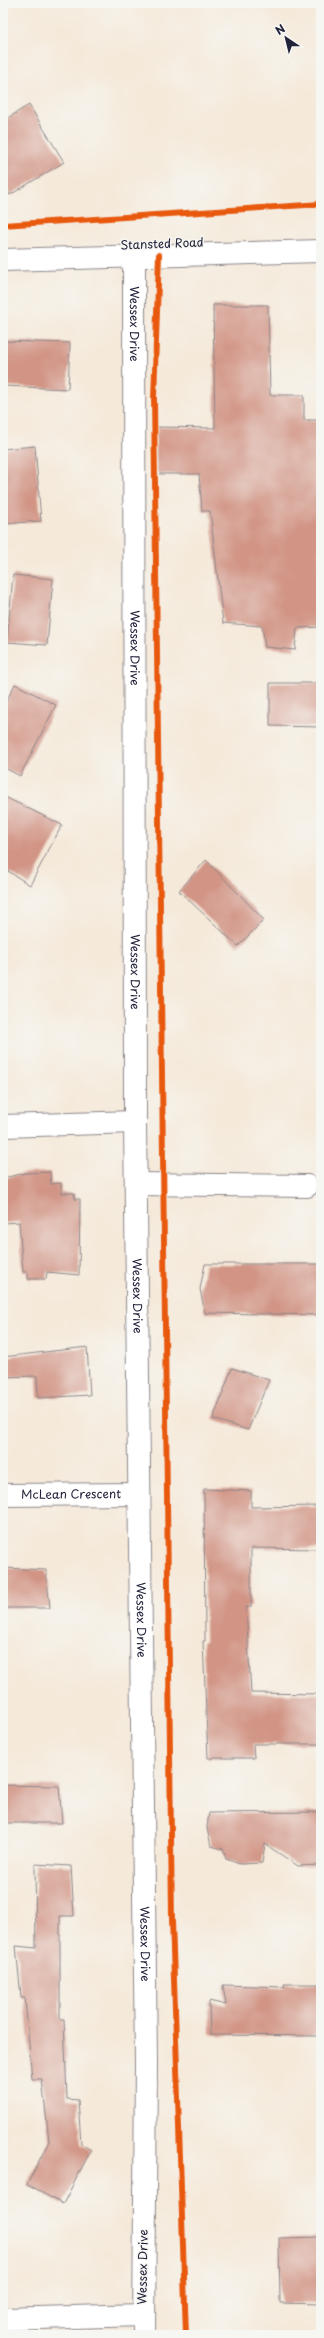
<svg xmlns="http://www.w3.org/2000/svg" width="324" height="2338" viewBox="0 0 324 2338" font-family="'Playpen Sans',sans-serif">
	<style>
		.building { fill: #d19485 }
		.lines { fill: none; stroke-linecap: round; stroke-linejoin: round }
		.minor-casing { stroke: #8c868a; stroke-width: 24 }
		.minor { stroke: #fff; stroke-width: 22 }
		.cycleway-casing { stroke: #f6f6f2; stroke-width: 8 }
		.cycleway { stroke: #e8590c; stroke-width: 6 }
		.labels { text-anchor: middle; stroke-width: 3; stroke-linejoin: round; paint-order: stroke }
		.street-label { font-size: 12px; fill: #22223b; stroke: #f6f6f2 }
	</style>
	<rect width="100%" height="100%" fill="#f6f6f2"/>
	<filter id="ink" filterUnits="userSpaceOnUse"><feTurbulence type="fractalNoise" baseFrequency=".025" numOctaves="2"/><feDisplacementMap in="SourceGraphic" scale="8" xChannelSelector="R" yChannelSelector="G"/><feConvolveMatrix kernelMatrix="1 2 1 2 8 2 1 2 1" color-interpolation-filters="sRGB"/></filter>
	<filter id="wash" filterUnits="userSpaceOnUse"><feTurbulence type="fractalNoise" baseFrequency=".012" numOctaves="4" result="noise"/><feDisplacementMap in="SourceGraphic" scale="16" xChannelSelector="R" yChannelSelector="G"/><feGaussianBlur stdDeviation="0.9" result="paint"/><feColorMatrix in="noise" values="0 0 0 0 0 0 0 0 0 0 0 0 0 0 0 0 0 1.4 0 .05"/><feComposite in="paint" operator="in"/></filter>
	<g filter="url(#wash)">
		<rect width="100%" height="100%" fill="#f5e9d9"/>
		<g id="blocks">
			<!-- building -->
			<g class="building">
				<path d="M29,105L64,162L10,195L3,183V121Z"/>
				<path d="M213,305H268L270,395H304V420H321V627L297,628L295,650L265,647L262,626L223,623L210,511H202L199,474H156L155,427L215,428Z"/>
				<path d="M3,341L70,343L68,389L3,386Z"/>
				<path d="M35,446L41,521L3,524V449Z"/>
				<path d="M13,575L53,579L47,645L7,642Z"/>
				<path d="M270,683H321V727L270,726Z"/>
				<path d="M15,684L56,705L20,776L3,767V708Z"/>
				<path d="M3,796L62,825L30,885L3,868Z"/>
				<path d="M206,860L264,920L238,946L179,891Z"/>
				<path d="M50,1172L51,1184L61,1183V1193H74L75,1199H80L79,1275L47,1272L46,1279H28V1272H23L19,1222L3,1223V1178L26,1173Z"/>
				<path d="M205,1264H321V1315L205,1313L200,1289Z"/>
				<path d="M87,1347L90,1395L38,1398L37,1376L3,1377V1357Z"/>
				<path d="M232,1368L269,1380L248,1430L213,1419Z"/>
				<path d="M204,1489L251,1491V1507L321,1506V1549L251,1548V1607H246L251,1693L321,1694V1744H253L254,1758H208L203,1641H205Z"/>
				<path d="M3,1568L46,1570L50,1608H3Z"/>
				<path d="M3,1785L59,1786L62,1823H3Z"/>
				<path d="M321,1812V1865L298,1866L265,1844L262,1863L240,1864L226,1859L223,1849L211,1846L207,1828L209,1813Z"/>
				<path d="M35,1864L71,1866L74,1916H60V2019H64L67,2099L78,2100L81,2144L91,2150L63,2204L27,2185L49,2141L42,2079H32L25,1998H21L16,1946L36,1948Z"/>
				<path d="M284,1984H321V2036L210,2035L209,2001L226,2005L223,1985L285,1987Z"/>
				<path d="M321,2237V2304L280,2303L279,2238Z"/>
			</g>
		</g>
	</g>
	<g filter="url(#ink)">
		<use href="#blocks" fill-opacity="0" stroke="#8c868a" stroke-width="1"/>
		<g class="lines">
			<!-- minor casing -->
			<g class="minor-casing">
				<g id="minor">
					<path id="s1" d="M134,256L135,1122L146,2063L144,2335"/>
					<path d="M3,260L321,251"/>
					<path d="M3,1126L135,1122"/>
					<path d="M136,1184L307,1186"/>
					<path id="s2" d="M3,1495L139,1494"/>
					<path d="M3,2319L142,2315"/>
				</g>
			</g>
			<!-- minor -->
			<use href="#minor" class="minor"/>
			<!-- cycleway casing -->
			<g class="cycleway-casing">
				<g id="cycleway">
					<path d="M3,225L321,204"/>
					<path d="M159,255L154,398L172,1920L186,2335"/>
				</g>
			</g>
			<!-- cycleway -->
			<use href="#cycleway" class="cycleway"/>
		</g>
	</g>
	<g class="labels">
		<!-- street labels -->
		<g class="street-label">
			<text transform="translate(162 244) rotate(-2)" y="4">Stansted Road</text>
			<text dy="4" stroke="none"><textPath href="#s1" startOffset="68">Wessex Drive</textPath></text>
			<text dy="4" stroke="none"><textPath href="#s1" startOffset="392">Wessex Drive</textPath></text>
			<text dy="4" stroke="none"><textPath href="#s1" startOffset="716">Wessex Drive</textPath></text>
			<text dy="4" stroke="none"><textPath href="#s1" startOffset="1040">Wessex Drive</textPath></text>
			<text dy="4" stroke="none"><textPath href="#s2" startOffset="68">McLean Crescent</textPath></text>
			<text dy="4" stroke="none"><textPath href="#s1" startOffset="1364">Wessex Drive</textPath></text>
			<text dy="4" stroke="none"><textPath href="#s1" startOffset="1688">Wessex Drive</textPath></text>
			<text transform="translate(143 2267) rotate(-89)" y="4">Wessex Drive</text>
		</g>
	</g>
	<!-- margin -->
	<rect width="324" height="2338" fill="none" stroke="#f6f6f2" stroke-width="16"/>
	<!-- north arrow -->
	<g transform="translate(286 38) rotate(325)" stroke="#f6f6f2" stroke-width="3" paint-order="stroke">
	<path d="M0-3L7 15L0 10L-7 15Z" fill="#22223b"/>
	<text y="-6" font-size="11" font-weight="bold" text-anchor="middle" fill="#22223b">N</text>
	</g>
</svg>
